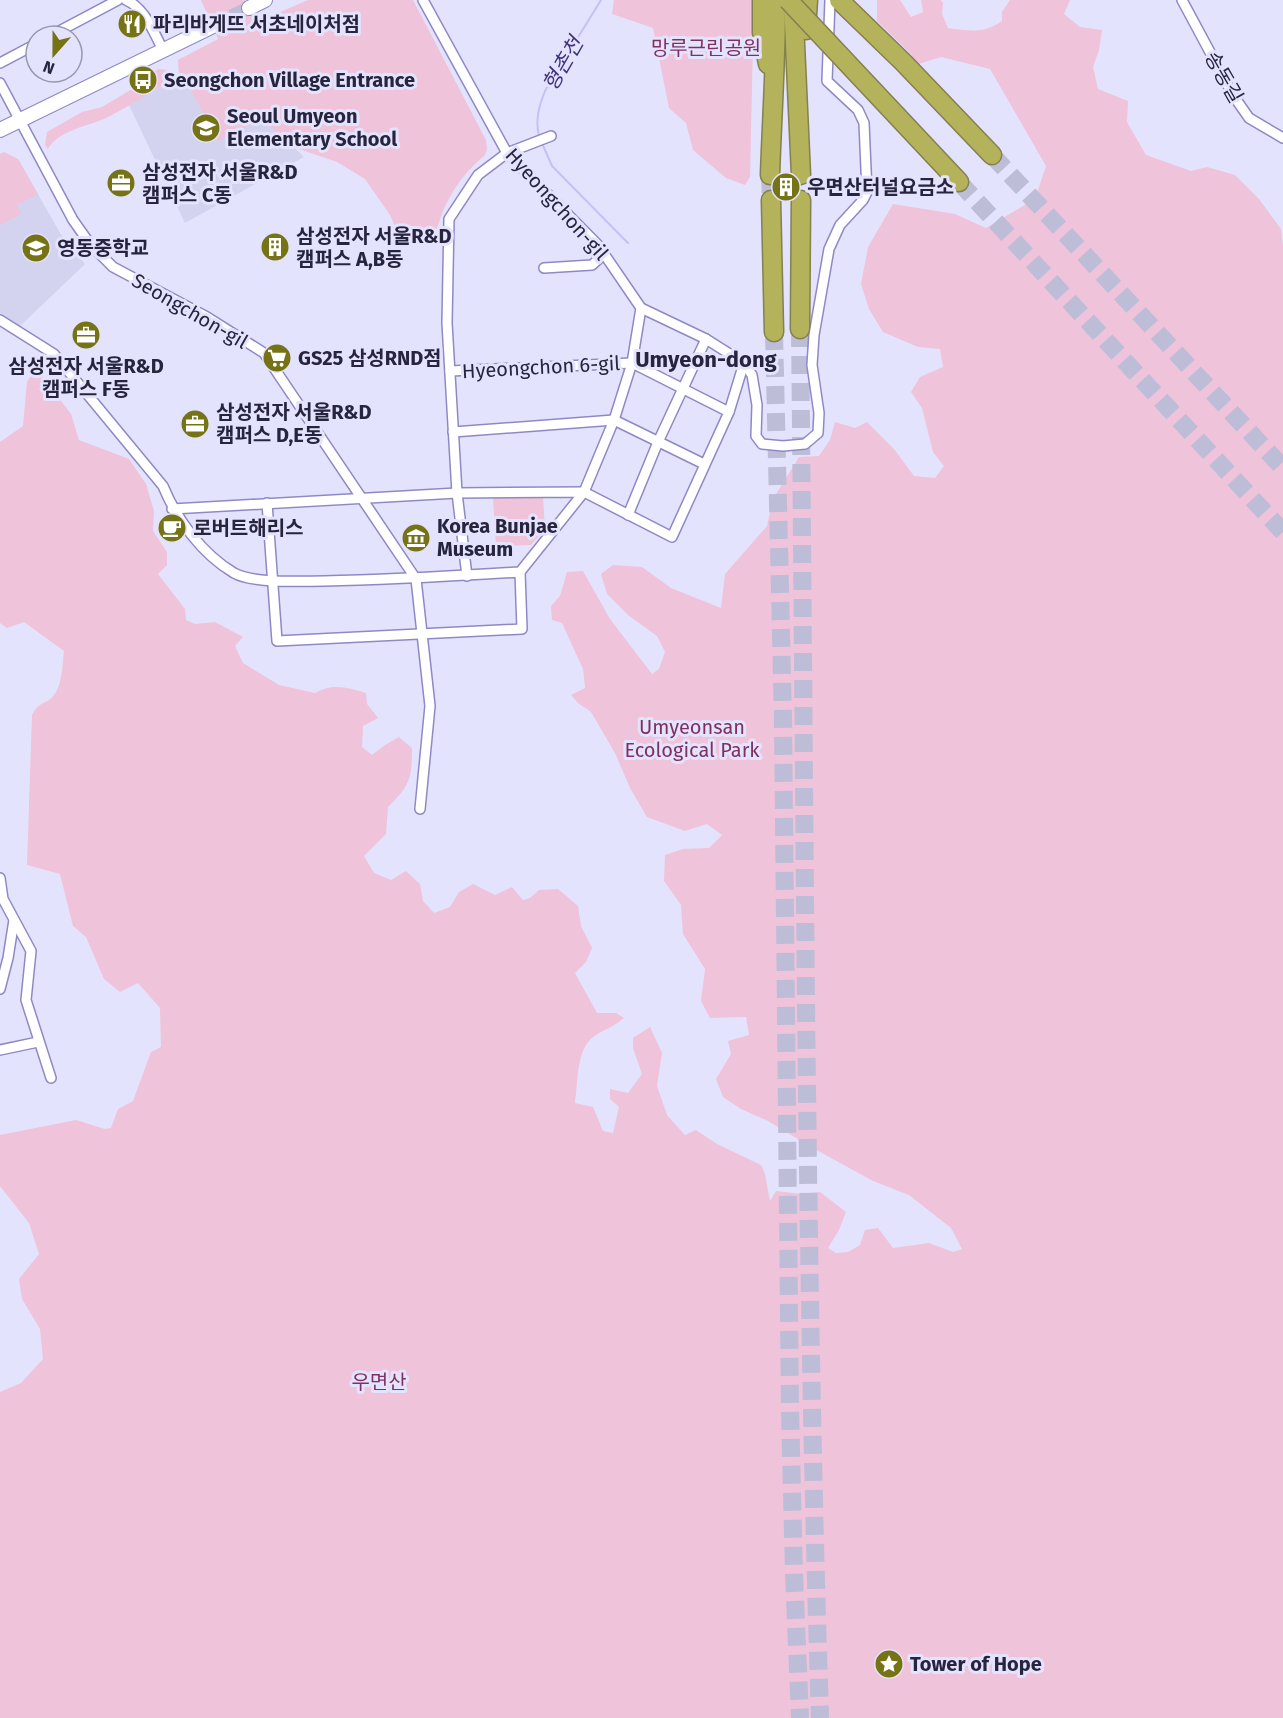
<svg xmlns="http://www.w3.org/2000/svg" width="1283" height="1718" viewBox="0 0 1283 1718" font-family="'Fira Sans','Noto Sans KR',sans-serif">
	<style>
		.built { fill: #d3d2ef }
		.green { fill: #efc3d9 }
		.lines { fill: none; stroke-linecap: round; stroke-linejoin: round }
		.stream { stroke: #c4c1f6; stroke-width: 2 }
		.secondary-tunnel { stroke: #bebdd7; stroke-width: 14; stroke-dasharray: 14 7; stroke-linecap: butt }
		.highway-tunnel { stroke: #bebdd7; stroke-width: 18; stroke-dasharray: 18 9; stroke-linecap: butt }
		.street-casing { stroke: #8e89c5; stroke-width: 12 }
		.secondary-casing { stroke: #8e89c5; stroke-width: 16 }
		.highway-casing { stroke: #838150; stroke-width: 21 }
		.street { stroke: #fff; stroke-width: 9 }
		.secondary { stroke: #fff; stroke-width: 14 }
		.highway { stroke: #b4b25b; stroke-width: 18 }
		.highway-bridge-casing { stroke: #838150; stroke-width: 21; stroke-linecap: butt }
		.highway-bridge { stroke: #b4b25b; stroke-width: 18 }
		.labels { text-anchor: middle; stroke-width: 6; stroke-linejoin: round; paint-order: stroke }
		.poi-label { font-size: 20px; font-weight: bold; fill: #27253d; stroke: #e4e3fd; text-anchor: start }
		.park-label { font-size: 20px; fill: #80305f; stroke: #e4e3fd }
		.street-label { font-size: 20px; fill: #27253d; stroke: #e4e3fd }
		.water-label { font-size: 21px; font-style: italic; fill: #3f317d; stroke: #e4e3fd }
		.quarter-label { font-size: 22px; font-weight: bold; fill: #27253d; stroke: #e4e3fd }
	</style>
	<rect width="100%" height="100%" fill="#e4e3fd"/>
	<!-- built -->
	<g class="built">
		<path d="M224,51L261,119L285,138L304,157L185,223L129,105Z"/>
		<path d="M18,159L60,233L85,264L20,326L0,313V169Z"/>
	</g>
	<!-- green -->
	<g class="green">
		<path d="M201,0H244L255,23L308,0H413L486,140L487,149L485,155C461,175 445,199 437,229H396L390,215L365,179L337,162L296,148L261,119L219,141L182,74L179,76L178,60L218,39Z"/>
		<path d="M614,0H754L750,177L745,185L726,178L693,150L686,123L669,108L653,28L612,14Z"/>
		<path d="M877,0H900L911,17L923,12L921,0H941L943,3L942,14L948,28C969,31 984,34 1002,21V12L1010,0H1070L1064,14L1080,27L1102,30L1099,50L1093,67L1098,89L1128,101L1127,122L1146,155L1191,171L1207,167L1235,175L1259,199L1281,229L1283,246V1718H0V1392L21,1383L43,1359L40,1329L22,1299L19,1279L39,1254L29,1223L0,1186V1135L76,1120L105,1129L111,1128L118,1109L133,1101L151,1052L161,1047L160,1008L138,983L120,992L104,979L86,937L73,926L60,874L27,865L32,715C37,705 40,705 49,700C63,690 62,666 64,651L24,622L7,628L0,623V442L23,426L27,382L36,368L71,414L79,440L129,459L146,484L154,511L153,531L167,552V565L158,574L185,609L186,620L195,624L215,622L243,637L235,646L243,663L279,685L315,693C331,683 348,687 366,693L367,704L378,718L363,726L362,747L372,755L385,745L399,737L412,748C412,779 410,785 388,807L386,834L364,856L374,873L391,880L406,871L420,884L423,901L434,913L450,907L459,892L473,884L495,895L512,887L523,900L530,898L539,890L558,889L578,906L581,926L592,948L586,962L575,973L597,1013H616L624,1018C614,1027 602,1030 592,1038C576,1051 578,1084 575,1103L593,1107L603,1131L613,1133L619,1107L610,1099V1089L628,1093L642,1074L633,1048V1038L650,1027L662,1053L657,1086L667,1115L685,1135L696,1130L717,1144L761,1165L765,1174L770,1201L776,1191L802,1194L820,1192L846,1212L839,1230L828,1248L836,1253L848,1252L860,1245L865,1230L878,1228L893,1248L929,1243L953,1252L962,1249L951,1228L909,1195L873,1181L811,1147L768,1121L741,1109L723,1097L716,1079L731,1054L728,1041L749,1035L746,1017L710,1018L701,1001L705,969L683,934L681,905L664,881L665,855L683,849L709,848L722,835L707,824L685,831L647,817L630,788L615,753L591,712L578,703L571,695L585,688L583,669L562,623L552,620L551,606L560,596L567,572L583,571L610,619L652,674L659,669L665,652L657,636L628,615L607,594L601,574L613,565L642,567L671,588L721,608L725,574L767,526L773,499L799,457L819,456L830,440L835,422L855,428L867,422L894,449L914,476L935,478L944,466L933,452L922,408L911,392L920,377L943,367L940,349L918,347L883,332L869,309L861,284L868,247L893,204L955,214L986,228L1035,199L1046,166L990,69L941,57L912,66V55L877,21Z"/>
		<path d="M159,69L167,70L172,80C151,92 130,106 108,117C90,126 58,130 48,149L45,145L47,132L82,112L102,107L134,88L150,73Z"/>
		<path d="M4,152L18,159L38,194L17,205L21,214L0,225V154Z"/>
		<path d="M543,497L545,529L531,545L496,546L493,498Z"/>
	</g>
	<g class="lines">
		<!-- stream -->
		<g class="stream">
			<path d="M539,136C535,120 539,106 545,91L601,0"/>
			<path d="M541,141L552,166L628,243"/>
		</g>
		<!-- secondary-tunnel -->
		<path class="secondary-tunnel" d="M213,26L249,8"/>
		<!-- highway-tunnel -->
		<g class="highway-tunnel">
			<path d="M992,155L1283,468"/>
			<path d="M770,175L771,200"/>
			<path d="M959,182L1283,532"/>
			<path d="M800,329C805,792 805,1255 820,1718"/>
			<path d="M774,332L783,720L790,1410L794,1574L800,1718"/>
		</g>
		<!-- street casing -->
		<g class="street-casing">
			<g id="street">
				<path d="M126,0C145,8 154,33 163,50"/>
				<path d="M1182,0L1233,95L1249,118L1283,138"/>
				<path d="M50,36L118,0"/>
				<path d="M0,63L36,44"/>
				<path d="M0,83L73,220L90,244L113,267L207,317L264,353L416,579L430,706L420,809"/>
				<path d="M544,268L592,265L604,254"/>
				<path d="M641,308L706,339L744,363L729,412"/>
				<path d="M0,320L54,354L163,486C177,520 202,554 234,573C254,584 301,581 324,581C390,580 455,576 520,572L584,492L614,420L632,363L641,308L598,245L507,153L423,0"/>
				<path d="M744,363L752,375L757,405L756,436L762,444L783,446L805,444L818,433L819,413L812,365L814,335L829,249L840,225L863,200L867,192L864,123L858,110L827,81L830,0"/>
				<path d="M453,432L614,420L704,464"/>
				<path d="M267,503L277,641L522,629L520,572"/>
				<path d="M172,509L457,493L584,492L672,537L729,412L632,363L450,371"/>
				<path d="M628,515L658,442L706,339"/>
				<path d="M467,576L457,493L447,323L449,219L478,175L507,153L551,136"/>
				<path d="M0,878L3,899L31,951L26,1000L51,1078"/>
				<path d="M0,989L8,958L14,920"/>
				<path d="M0,1050L38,1042"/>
			</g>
		</g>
		<!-- secondary casing -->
		<g class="secondary-casing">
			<g id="secondary">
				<path d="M249,8L265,0"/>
				<path d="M0,130L213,26"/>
			</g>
		</g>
		<!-- highway casing -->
		<g class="highway-casing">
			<g id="highway">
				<path d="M762,0V32L768,64"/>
				<path d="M793,0L801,175"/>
				<path d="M839,0L903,62L992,155"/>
				<path d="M806,30L808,0"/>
				<path d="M897,116L959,182"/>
				<path d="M770,175C772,116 776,59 776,0"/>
				<path d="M771,200L774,332"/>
				<path d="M800,329L801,200"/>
			</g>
		</g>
		<!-- street -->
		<use href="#street" class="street"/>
		<!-- secondary -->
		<use href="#secondary" class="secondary"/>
		<!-- highway -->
		<use href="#highway" class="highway"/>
		<!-- highway-bridge casing -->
		<g class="highway-bridge-casing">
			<path id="highway-bridge" d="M788,0L897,116"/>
		</g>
		<!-- highway-bridge -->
		<use href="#highway-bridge" class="highway-bridge"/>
	</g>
	<!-- icons -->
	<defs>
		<g id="restaurant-disc" transform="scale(1.5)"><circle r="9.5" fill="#767216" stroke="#e4e3fd"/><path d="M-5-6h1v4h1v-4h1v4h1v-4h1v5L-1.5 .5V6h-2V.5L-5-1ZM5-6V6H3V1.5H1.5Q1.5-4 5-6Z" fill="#fff"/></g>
		<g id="bus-disc" transform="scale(1.5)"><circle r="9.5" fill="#767216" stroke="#e4e3fd"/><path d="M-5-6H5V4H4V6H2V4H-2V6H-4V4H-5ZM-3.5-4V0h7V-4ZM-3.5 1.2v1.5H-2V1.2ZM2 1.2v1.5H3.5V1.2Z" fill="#fff"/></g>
		<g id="school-disc" transform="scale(1.5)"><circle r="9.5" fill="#767216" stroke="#e4e3fd"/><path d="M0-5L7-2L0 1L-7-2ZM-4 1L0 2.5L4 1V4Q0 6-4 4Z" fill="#fff"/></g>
		<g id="office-disc" transform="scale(1.5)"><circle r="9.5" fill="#767216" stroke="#e4e3fd"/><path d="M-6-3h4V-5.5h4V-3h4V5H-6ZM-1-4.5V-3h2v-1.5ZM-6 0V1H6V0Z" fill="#fff"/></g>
		<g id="building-disc" transform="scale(1.5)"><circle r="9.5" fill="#767216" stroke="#e4e3fd"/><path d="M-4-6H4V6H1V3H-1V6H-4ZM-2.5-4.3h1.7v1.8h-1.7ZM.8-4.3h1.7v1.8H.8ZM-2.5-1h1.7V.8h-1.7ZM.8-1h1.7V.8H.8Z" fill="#fff"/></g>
		<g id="supermarket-disc" transform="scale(1.5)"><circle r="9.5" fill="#767216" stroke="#e4e3fd"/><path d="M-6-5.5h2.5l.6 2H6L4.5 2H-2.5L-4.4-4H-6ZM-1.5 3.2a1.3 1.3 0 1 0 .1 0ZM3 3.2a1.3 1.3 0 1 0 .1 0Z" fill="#fff"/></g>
		<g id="cafe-disc" transform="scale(1.5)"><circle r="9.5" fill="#767216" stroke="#e4e3fd"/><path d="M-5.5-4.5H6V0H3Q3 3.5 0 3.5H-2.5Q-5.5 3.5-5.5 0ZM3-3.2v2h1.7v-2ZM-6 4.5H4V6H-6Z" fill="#fff"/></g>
		<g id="museum-disc" transform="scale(1.5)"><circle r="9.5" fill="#767216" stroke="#e4e3fd"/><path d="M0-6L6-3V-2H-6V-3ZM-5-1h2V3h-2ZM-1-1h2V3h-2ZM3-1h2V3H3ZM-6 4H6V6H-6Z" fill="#fff"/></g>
		<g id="sight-disc" transform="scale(1.5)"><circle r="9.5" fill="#767216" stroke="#e4e3fd"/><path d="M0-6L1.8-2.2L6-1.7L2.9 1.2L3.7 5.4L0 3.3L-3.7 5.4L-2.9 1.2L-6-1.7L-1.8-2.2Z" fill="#fff"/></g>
	</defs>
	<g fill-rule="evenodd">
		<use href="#restaurant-disc" x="132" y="24"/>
		<use href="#bus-disc" x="143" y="80"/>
		<use href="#school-disc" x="206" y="128"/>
		<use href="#office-disc" x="121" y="183"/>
		<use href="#building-disc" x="786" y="187"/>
		<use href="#building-disc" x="275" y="247"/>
		<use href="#school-disc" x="36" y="248"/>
		<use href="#office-disc" x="86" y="335"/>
		<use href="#supermarket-disc" x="277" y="358"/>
		<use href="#office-disc" x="195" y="424"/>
		<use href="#cafe-disc" x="172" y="528"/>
		<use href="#museum-disc" x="416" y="538"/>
		<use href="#sight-disc" x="889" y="1664"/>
	</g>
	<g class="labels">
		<!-- poi labels -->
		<g class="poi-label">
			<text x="153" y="31">파리바게뜨 서초네이처점</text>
			<text x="164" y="87">Seongchon Village Entrance</text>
			<text x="227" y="123">Seoul Umyeon<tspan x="227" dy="23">Elementary School</tspan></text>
			<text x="142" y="179">삼성전자 서울R&amp;D<tspan x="142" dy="23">캠퍼스 C동</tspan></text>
			<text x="807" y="194">우면산터널요금소</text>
			<text x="296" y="243">삼성전자 서울R&amp;D<tspan x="296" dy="23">캠퍼스 A,B동</tspan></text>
			<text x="57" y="255">영동중학교</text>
			<text x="298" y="365">GS25 삼성RND점</text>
			<text x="86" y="373" text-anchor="middle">삼성전자 서울R&amp;D<tspan x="86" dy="23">캠퍼스 F동</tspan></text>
			<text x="216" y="419">삼성전자 서울R&amp;D<tspan x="216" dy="23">캠퍼스 D,E동</tspan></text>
			<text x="437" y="533">Korea Bunjae<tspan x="437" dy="23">Museum</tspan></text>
			<text x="193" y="535">로버트해리스</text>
			<text x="910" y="1671">Tower of Hope</text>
		</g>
		<!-- park labels -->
		<g class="park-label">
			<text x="706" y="55">망루근린공원</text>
			<text x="692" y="734">Umyeonsan<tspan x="692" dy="23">Ecological Park</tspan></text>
			<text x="379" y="1389">우면산</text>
		</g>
		<!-- street labels -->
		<g class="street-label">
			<text transform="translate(1224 77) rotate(60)" y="7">송동길</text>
			<text transform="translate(557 204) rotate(48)" y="7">Hyeongchon-gil</text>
			<text transform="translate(190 311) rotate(30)" y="7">Seongchon-gil</text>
			<text transform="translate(541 367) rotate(-3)" y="7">Hyeongchon 6-gil</text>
		</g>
		<!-- water labels -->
		<g class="water-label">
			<text transform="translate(563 64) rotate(-60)" y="7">형촌천</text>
		</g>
		<!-- quarter labels -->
		<g class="quarter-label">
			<text x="706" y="367">Umyeon-dong</text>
		</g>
	</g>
	<!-- north arrow -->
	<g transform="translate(54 54) rotate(201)"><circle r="28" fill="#e4e3fd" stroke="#9897b0" stroke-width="1.5"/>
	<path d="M0-4.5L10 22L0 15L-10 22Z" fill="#767216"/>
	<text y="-9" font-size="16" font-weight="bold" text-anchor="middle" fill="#27253d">N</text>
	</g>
</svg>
